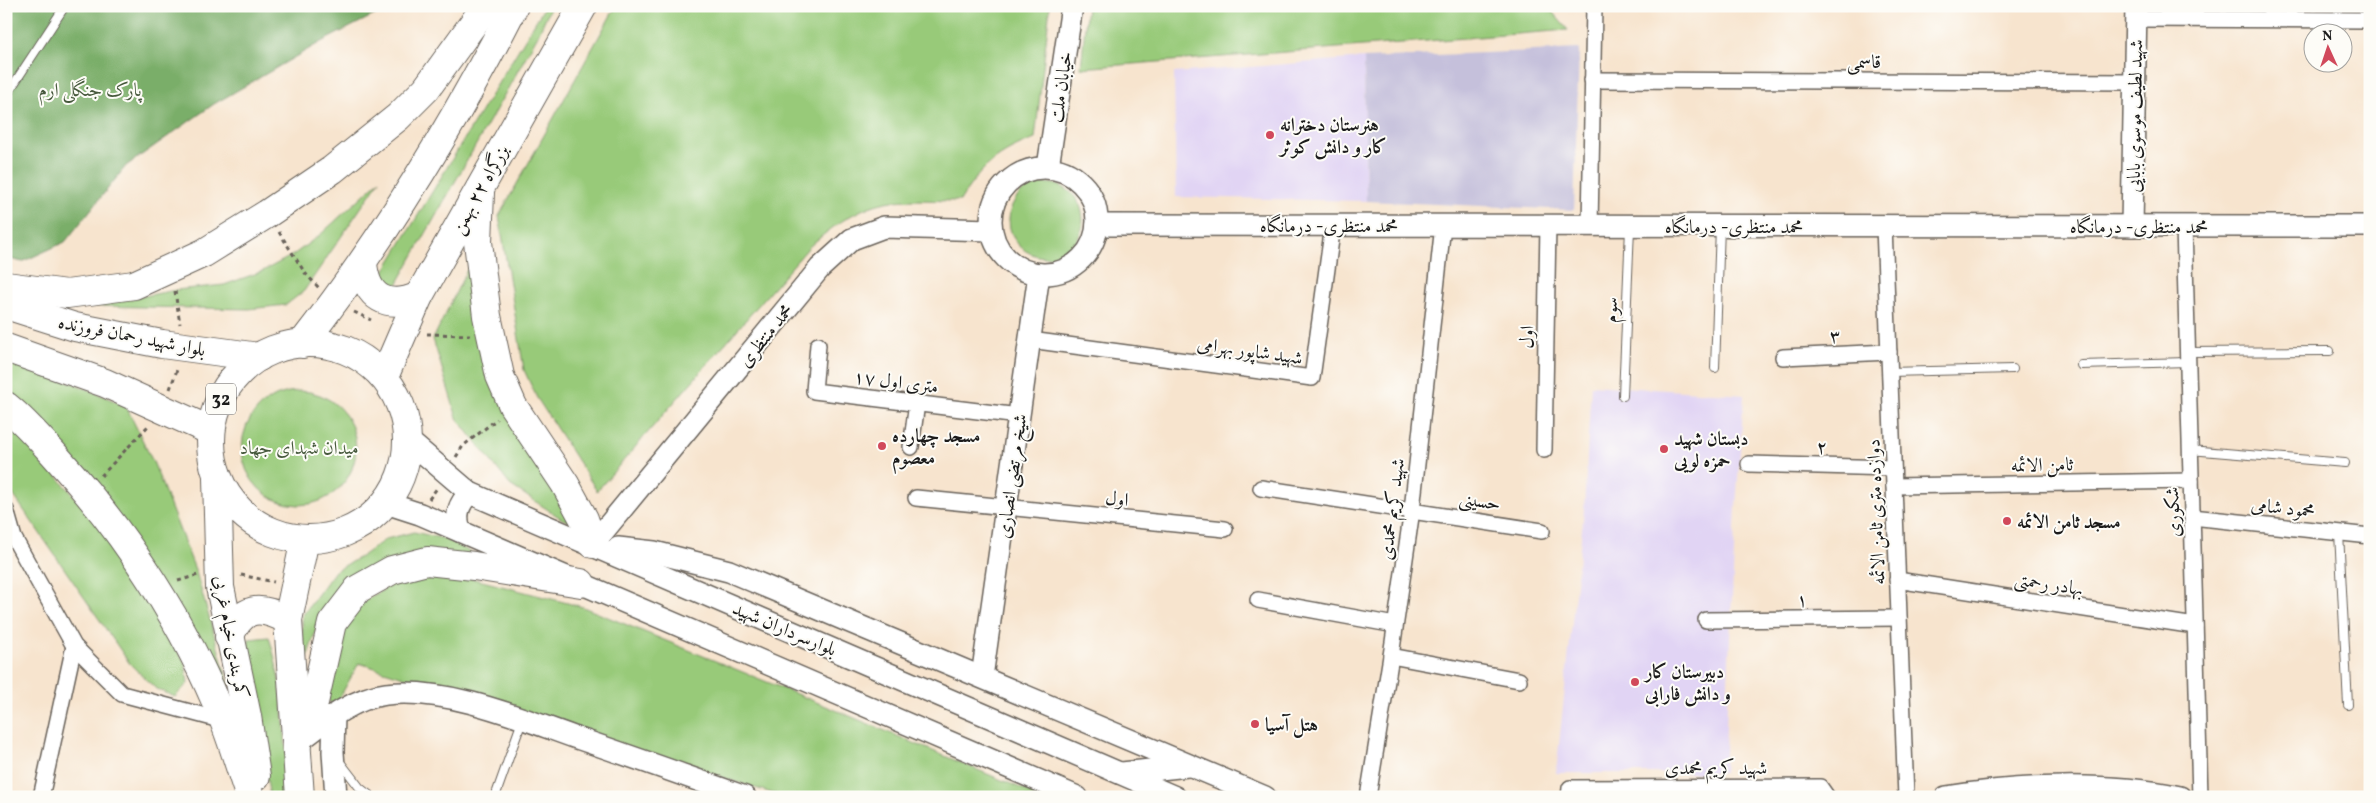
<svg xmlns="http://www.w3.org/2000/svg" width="2376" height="803" viewBox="0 0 2376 803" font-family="Vollkorn,Amiri,serif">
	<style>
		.built { fill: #e1d4f4 }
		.industrial { fill: #c5c0db }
		.green { fill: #98ca79; stroke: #5a734a }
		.forest { fill: #7aae69; stroke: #4b6542 }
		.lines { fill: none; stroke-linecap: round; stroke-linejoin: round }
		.lane-casing { stroke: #69625a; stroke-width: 10 }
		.street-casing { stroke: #69625a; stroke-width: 18 }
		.secondary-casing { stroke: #69625a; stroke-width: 24 }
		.highway-casing { stroke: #69625a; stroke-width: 30 }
		.path { stroke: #69625a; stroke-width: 3; stroke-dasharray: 4 4; stroke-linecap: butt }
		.lane { stroke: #fff; stroke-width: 8 }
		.street { stroke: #fff; stroke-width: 15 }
		.secondary { stroke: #fff; stroke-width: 21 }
		.highway { stroke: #fff; stroke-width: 28 }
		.poi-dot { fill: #d1495b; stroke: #fdfcf7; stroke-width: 2 }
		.labels { text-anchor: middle; stroke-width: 4; stroke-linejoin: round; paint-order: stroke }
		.shield { fill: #fdfcf7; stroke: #605f5e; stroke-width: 1 }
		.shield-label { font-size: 18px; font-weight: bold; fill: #1c1c1c }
		.street-label { font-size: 19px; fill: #1c1c1c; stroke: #fdfcf7 }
		.park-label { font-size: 19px; fill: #47593d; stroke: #fdfcf7 }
		.poi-label { font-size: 19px; font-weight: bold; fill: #1c1c1c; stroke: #fdfcf7; text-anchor: start }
	</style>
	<rect width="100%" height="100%" fill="#fdfcf7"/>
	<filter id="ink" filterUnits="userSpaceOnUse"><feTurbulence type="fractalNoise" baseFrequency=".02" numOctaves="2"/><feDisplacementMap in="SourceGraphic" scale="10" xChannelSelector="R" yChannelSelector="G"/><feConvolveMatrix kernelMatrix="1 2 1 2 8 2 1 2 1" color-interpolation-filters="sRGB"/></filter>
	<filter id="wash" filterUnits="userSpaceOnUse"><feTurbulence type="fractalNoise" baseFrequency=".0096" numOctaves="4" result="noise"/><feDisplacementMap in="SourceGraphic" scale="20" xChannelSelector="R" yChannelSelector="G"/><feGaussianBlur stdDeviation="1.12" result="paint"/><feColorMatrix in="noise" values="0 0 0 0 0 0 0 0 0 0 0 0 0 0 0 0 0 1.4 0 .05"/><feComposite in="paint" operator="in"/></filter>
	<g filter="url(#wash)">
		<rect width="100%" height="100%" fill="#f7e4ce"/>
		<!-- built -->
		<g class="built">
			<path d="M1364,58L1366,201L1176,197L1174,73Z"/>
			<path d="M1591,385L1744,395L1736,506L1724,773H1556L1584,510Z"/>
		</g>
		<!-- industrial -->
		<path class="industrial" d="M1579,49L1574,210L1366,201L1364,58Z"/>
		<!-- green -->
		<g class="green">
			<path d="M545,6H551L537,37L395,288H386L380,278Z"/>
			<path d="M616,6H1050L1035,139C998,153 980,167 960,201C938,201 915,199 893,201C860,205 833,226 809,247L597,491L537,398L524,370L499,216Z"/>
			<path d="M1087,6H1547L1568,30L1081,68Z"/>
			<path d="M380,180L304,291L286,305L249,309L92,306L176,290L224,285L263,271L293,255L321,234Z"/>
			<circle cx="1046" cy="220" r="37"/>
			<path d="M471,262L485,357L575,524L562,519L510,485L457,418L433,339Z"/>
			<path d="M6,362L73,383L126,406L154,464L196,572L232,696L225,704L20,402L6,391Z"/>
			<circle cx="299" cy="448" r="57"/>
			<path d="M6,418L105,531L185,662L188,683L175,697L155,688L130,664L12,493L6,475Z"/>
			<path d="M414,532L446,539L483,559L348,581L321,615L304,667L302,616L335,571L362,556L386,539Z"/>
			<path d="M451,573L583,607L826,706L1042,797H784L359,663L336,704L329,702L327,664L353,607L411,574Z"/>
			<path d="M269,637C285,687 285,744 289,797H270L246,664L249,639Z"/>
		</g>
		<!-- forest -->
		<path class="forest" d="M6,6H392L321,42L214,104L126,166L65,242L22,262L6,258Z"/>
	</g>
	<g filter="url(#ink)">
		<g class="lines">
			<!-- lane casing -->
			<g class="lane-casing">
				<g id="lane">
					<path d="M6,96L65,6"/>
					<path d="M2187,352L2330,351"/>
					<path d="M2081,365L2188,362"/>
					<path d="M1715,368L1720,227"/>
					<path d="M1889,372L2013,369"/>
					<path d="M1623,396L1630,228"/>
					<path d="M2190,450L2345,463"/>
					<path d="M2339,533L2348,705"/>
					<path d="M340,762L360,788L372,797"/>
					<path d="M495,797L522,721"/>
				</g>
			</g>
			<!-- street casing -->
			<g class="street-casing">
				<g id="street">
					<path d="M2136,19L2370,20"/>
					<path d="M1592,80L2135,82"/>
					<path d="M1590,226L1594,6"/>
					<path d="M1884,226L1906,797"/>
					<path d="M2184,226L2200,797"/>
					<path d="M1030,340L1312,378L1333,225"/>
					<path d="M818,345L814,391L1019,416"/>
					<path d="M1783,357L1889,352"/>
					<path d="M911,447L917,403"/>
					<path d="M1544,450L1548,225"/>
					<path d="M1749,464L1893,468"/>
					<path d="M1894,486L2191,481"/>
					<path d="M1261,488L1542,531"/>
					<path d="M916,498L1225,529"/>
					<path d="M6,510L14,538L74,646L122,694L224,721"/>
					<path d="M2192,517L2370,536"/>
					<path d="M1897,580L2195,626"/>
					<path d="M1258,600L1395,625"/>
					<path d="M1706,620L1899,618"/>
					<path d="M1391,656L1519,680"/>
					<path d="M41,797L74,646"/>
					<path d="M1368,797L1391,656L1412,510L1443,225"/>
					<path d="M1569,797L1570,788L1820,787L1827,797"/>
				</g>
			</g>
			<!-- secondary casing -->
			<g class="secondary-casing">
				<g id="secondary">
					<path d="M1048,167L1072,6"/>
					<circle cx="1044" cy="221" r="53"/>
					<path d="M1097,225L2370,226"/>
					<path d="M2132,226L2136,6"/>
					<path d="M408,440L470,493L1175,797"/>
					<path d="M386,503L420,514L1077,797"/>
					<path d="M460,531C455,515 458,504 470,493"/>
					<path d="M593,544L820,268L852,239L884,227L991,230"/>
					<path d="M618,548L654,552L729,571L1265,797"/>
					<path d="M982,677L1039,274"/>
					<path d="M334,715L333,752L336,797"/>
					<path d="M297,743C323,723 352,698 386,694C447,687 520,718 577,738C633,757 689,777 745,797"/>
					<path d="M1122,773L1188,766"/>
					<path d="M1946,797C2019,785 2108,782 2180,797"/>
				</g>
			</g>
			<!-- highway casing -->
			<g class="highway-casing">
				<g id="highway">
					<path d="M480,193L478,242L487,316L500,376L513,406L565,484L584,519L593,544"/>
					<path d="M363,263C366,298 387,310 419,296"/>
					<path d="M6,286L67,294L134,285L204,253L267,214L332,170L398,117L426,89L486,6"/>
					<path d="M6,305L75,327L162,344L259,357"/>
					<circle cx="309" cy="441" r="98"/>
					<path d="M302,344C384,239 454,124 514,6"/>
					<path d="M6,348L105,383L211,431"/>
					<path d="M384,377L419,296L583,6"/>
					<path d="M6,406C26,422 42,441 59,460C128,536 186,626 224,721C234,746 241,772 250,797"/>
					<path d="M217,478L220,587L247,716L256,776"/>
					<path d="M229,637C243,606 259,605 288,620"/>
					<path d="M297,743L313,707L332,623L358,589L392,570L427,561L474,566L581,583"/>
					<path d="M300,797L288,620L305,539"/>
				</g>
			</g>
			<!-- path -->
			<g class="path">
				<path d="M279,232L305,273L319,288"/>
				<path d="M175,291L180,324"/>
				<path d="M354,312L371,320"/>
				<path d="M427,334L470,335"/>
				<path d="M170,389L178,367"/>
				<path d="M456,457L463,446L497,419"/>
				<path d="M101,476L148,426"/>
				<path d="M429,499L437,488"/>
				<path d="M241,575L274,582"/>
				<path d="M178,581L198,575"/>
			</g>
			<!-- lane -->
			<use href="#lane" class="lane"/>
			<!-- street -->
			<use href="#street" class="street"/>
			<!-- secondary -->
			<use href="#secondary" class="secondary"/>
			<!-- highway -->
			<use href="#highway" class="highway"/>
		</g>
	</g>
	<!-- markers -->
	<g class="poi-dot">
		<circle cx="1270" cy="135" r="5"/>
		<circle cx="882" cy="446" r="5"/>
		<circle cx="1664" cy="449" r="5"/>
		<circle cx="2007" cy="521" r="5"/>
		<circle cx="1635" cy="682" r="5"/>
		<circle cx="1255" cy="724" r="5"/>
	</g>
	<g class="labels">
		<!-- shield labels -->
		<rect class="shield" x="206" y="383.5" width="30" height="31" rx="4"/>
		<g class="shield-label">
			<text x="221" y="405">32</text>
		</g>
		<!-- street labels -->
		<g class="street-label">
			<text x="1864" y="68">قاسمی</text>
			<text transform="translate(1060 87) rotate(-82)" y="7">خیابان ملت</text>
			<text transform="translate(2134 116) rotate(-89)" y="7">شهید لطیف موسوی بابایی</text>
			<text transform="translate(479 189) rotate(-61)" y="7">بزرگراه ۲۲ بهمن</text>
			<text x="1329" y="232">محمد منتظری- درمانگاه</text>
			<text x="1734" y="233">محمد منتظری- درمانگاه</text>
			<text x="2139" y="233">محمد منتظری- درمانگاه</text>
			<text transform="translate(1610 310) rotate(-88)" y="7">سوم</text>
			<text transform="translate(132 335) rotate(11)" y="7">بلوار شهید رحمان فروزنده</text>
			<text transform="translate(765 335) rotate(-51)" y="7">محمد منتظری</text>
			<text transform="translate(1835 335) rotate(-2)" y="7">۳</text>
			<text transform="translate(1526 337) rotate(-89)" y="7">اول</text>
			<text transform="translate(1250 350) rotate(8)" y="7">شهید شاپور بهرامی</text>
			<text transform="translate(896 381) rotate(7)" y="7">۱۷ متری اول</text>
			<text transform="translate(1822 446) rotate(1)" y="7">۲</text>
			<text transform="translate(2042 464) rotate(-1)" y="7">ثامن الائمه</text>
			<text transform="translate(1011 476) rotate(-82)" y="7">شیخ مرتضی انصاری</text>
			<text transform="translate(1117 498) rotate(6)" y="7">اول</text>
			<text transform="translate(1480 500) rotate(9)" y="7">حسینی</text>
			<text transform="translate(2283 507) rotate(6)" y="7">محمود شامی</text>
			<text transform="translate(1391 509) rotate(-83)" y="7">شهید کریم محمدی</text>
			<text transform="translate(1875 512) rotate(-92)" y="7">دوازده متری ثامن الائمه</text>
			<text transform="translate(2172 512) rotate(-92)" y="7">شکوری</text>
			<text transform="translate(2049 583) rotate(9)" y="7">بهادر رحمتی</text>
			<text transform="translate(1802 599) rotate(-1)" y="7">۱</text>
			<text transform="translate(785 628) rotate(23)" y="7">بلوارسرداران شهید</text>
			<text transform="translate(232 637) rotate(80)" y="7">کمربندی خیام غربی</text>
			<text x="1716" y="774">شهید کریم محمدی</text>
		</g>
		<!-- park labels -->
		<g class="park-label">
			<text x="90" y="96">پارک جنگلی ارم</text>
			<text x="299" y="454">میدان شهدای جهاد</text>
		</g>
		<!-- poi labels -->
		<g class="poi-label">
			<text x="1280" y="131">هنرستان دخترانه<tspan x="1280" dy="22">کار و دانش کوثر</tspan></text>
			<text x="892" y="442">مسجد چهارده<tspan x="892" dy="22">معصوم</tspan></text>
			<text x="1674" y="445">دبستان شهید<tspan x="1674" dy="22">حمزه لویی</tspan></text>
			<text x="2017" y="528">مسجد ثامن الائمه</text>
			<text x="1645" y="678">دبیرستان کار<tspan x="1645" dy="22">و دانش فارابی</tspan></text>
			<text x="1265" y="731">هتل آسیا</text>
		</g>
	</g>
	<!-- margin -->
	<rect width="2376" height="803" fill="none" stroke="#fdfcf7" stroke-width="25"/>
	<!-- north arrow -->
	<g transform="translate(2328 48) rotate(357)"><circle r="24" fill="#fdfcf7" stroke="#a3a29f"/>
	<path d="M0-4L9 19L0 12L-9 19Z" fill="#d1495b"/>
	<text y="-8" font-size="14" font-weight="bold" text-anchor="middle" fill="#1c1c1c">N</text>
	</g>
</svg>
